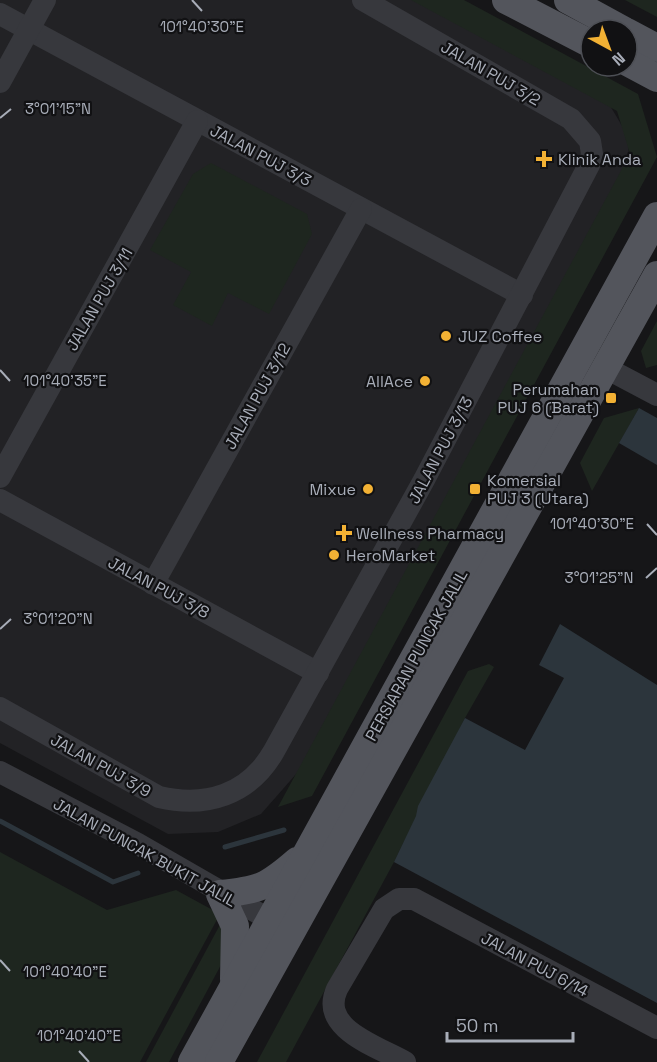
<svg xmlns="http://www.w3.org/2000/svg" width="657" height="1062" viewBox="0 0 657 1062" font-family="'Space Grotesk',sans-serif">
	<style>
		.built { fill: #222225 }
		.green { fill: #1e261f }
		.water { fill: #2c353c }
		.lines { fill: none; stroke-linecap: round; stroke-linejoin: round }
		.stream { stroke: #2c353c; stroke-width: 5 }
		.minor { stroke: #37383d; stroke-width: 22 }
		.major { stroke: #53555c; stroke-width: 28 }
		.ticks { fill: none; stroke: #a8adb8; stroke-width: 2 }
		.poi-dot { fill: #f2b134; stroke: #111113; stroke-width: 2 }
		.labels { text-anchor: middle; stroke-width: 4.5; stroke-linejoin: round; paint-order: stroke }
		.street-label { font-size: 16px; fill: #a8adb8; stroke: #111113 }
		.poi-label { font-size: 16px; fill: #a8adb8; stroke: #111113; text-anchor: start }
		.ticks-label { font-size: 15px; text-anchor: middle; fill: #a8adb8; stroke: #111113; stroke-width: 4.5; stroke-linejoin: round; paint-order: stroke }
	</style>
	<rect width="100%" height="100%" fill="#161618"/>
	<!-- built -->
	<path class="built" d="M0,0H422L609,104L628,136L629,165L304,765L261,814L218,832L168,834L0,743Z"/>
	<!-- green -->
	<g class="green">
		<path d="M411,0H464L638,94L657,157L312,796L278,807L630,154L617,111Z"/>
		<path d="M625,0H657V17Z"/>
		<path d="M211,163L307,214L312,234L269,314L228,293L212,326L173,305L191,272L150,250L193,174Z"/>
		<path d="M657,321V365L646,368L641,351Z"/>
		<path d="M639,408L592,491L580,463L604,418Z"/>
		<path d="M489,664L494,667L465,718L394,862L286,1062H257L468,671Z"/>
		<path d="M0,852L107,910L176,890L220,914L140,1062H0Z"/>
		<path d="M222,921L230,948L169,1062H146Z"/>
	</g>
	<!-- water -->
	<g class="water">
		<path d="M639,408L657,418V465L619,443Z"/>
		<path d="M560,624L657,685V1003L394,862L416,816L418,806L465,718L525,750L564,678L539,665Z"/>
	</g>
	<g class="lines">
		<!-- stream -->
		<g class="stream">
			<path d="M0,821L113,882L138,873"/>
			<path d="M225,847L284,830"/>
		</g>
		<!-- minor -->
		<g class="minor">
			<path d="M0,14L522,295"/>
			<path d="M0,82L45,0"/>
			<path d="M606,368L657,395"/>
			<path d="M0,477L197,121"/>
			<path d="M0,500L318,673"/>
			<path d="M153,584L361,209"/>
			<path d="M0,708L159,797C206,808 249,795 274,751L424,480L589,165L592,154L590,141L571,119L363,0"/>
			<path d="M0,772L138,844L284,928"/>
			<path d="M405,1062C377,1046 319,1029 337,989L384,909L399,899H414L657,1028"/>
		</g>
		<!-- major -->
		<g class="major">
			<path d="M506,0L591,44"/>
			<path d="M568,0L623,30"/>
			<path d="M627,32L657,48"/>
			<path d="M627,62L657,78"/>
			<path d="M234,979L235,926L220,894C260,890 267,887 297,861"/>
			<path d="M192,1062L657,216"/>
			<path d="M219,1062L657,275"/>
		</g>
	</g>
	<!-- ticks -->
	<path class="ticks" d="M192,0L202,11M0,118L11,109M0,370L10,381M647,524L657,535M646,578L657,568M0,629L11,619M0,960L10,971M79,1051L89,1062"/>
	<!-- markers -->
	<g class="poi-dot">
		<path d="M541 150h6v6h6v6h-6v6h-6v-6h-6v-6h6z"/>
		<circle cx="446" cy="336" r="6"/>
		<circle cx="425" cy="381" r="6"/>
		<rect x="605" y="392" width="12" height="12" rx="3"/>
		<circle cx="368" cy="489" r="6"/>
		<rect x="469" y="483" width="12" height="12" rx="3"/>
		<path d="M341 524h6v6h6v6h-6v6h-6v-6h-6v-6h6z"/>
		<circle cx="334" cy="555" r="6"/>
	</g>
	<g class="labels">
		<!-- street labels -->
		<g class="street-label">
			<text transform="translate(491 73) rotate(30)" y="6">JALAN PUJ 3/2</text>
			<text transform="translate(261 155) rotate(28)" y="6">JALAN PUJ 3/3</text>
			<text transform="translate(99 299) rotate(-60)" y="6">JALAN PUJ 3/11</text>
			<text transform="translate(257 396) rotate(-61)" y="6">JALAN PUJ 3/12</text>
			<text transform="translate(440 450) rotate(-62)" y="6">JALAN PUJ 3/13</text>
			<text transform="translate(159 587) rotate(28)" y="6">JALAN PUJ 3/8</text>
			<text transform="translate(416 655) rotate(-61)" y="6">PERSIARAN PUNCAK JALIL</text>
			<text transform="translate(101 765) rotate(29)" y="6">JALAN PUJ 3/9</text>
			<text transform="translate(145 852) rotate(29)" y="6">JALAN PUNCAK BUKIT JALIL</text>
			<text transform="translate(535 964) rotate(28)" y="6">JALAN PUJ 6/14</text>
		</g>
		<!-- poi labels -->
		<g class="poi-label">
			<text x="558" y="165">Klinik Anda</text>
			<text x="458" y="342">JUZ Coffee</text>
			<text x="413" y="387" text-anchor="end">AllAce</text>
			<text x="599" y="395" text-anchor="end">Perumahan<tspan x="599" dy="18">PUJ 6 (Barat)</tspan></text>
			<text x="487" y="486">Komersial<tspan x="487" dy="18">PUJ 3 (Utara)</tspan></text>
			<text x="356" y="495" text-anchor="end">Mixue</text>
			<text x="356" y="539">Wellness Pharmacy</text>
			<text x="346" y="561">HeroMarket</text>
		</g>
	</g>
	<g class="ticks-label">
		<text x="202" y="32">101°40'30"E</text>
		<text x="58" y="114">3°01'15"N</text>
		<text x="65" y="386">101°40'35"E</text>
		<text x="592" y="529">101°40'30"E</text>
		<text x="599" y="583">3°01'25"N</text>
		<text x="58" y="624">3°01'20"N</text>
		<text x="65" y="977">101°40'40"E</text>
		<text x="79" y="1041">101°40'40"E</text>
	</g>
	<!-- north arrow -->
	<g transform="translate(609 48) rotate(139)"><circle r="28" fill="#111113" stroke="#4d4f55" stroke-width="1.5"/>
	<path d="M0-4.5L10 22L0 15L-10 22Z" fill="#f2b134"/>
	<text y="-9" font-size="16" font-weight="bold" text-anchor="middle" fill="#a8adb8">N</text>
	</g>
	<!-- scale -->
	<path d="M447 1032v9h126v-9" fill="none" stroke="#a8adb8" stroke-width="3"/>
	<text x="456" y="1032" font-size="18" fill="#a8adb8" stroke="#111113" stroke-width="4.5" paint-order="stroke">50 m</text>
</svg>
